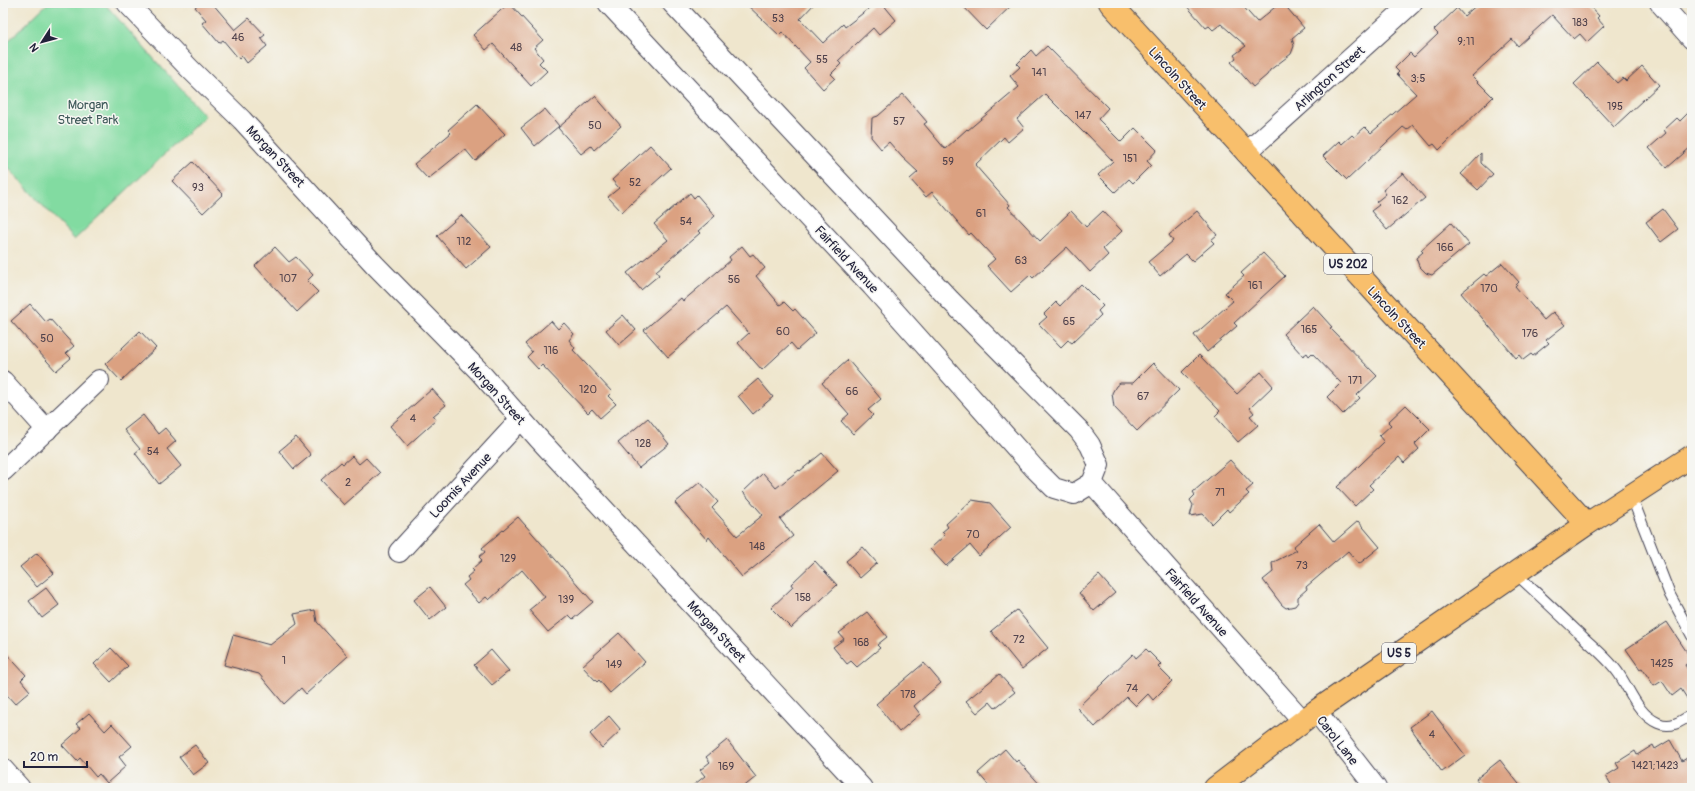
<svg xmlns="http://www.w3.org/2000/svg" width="1695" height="791" viewBox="0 0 1695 791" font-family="Pangolin,sans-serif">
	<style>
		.green { fill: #82dba1; stroke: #527e6e }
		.building { fill: #dba181 }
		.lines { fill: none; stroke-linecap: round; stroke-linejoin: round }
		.service-casing { stroke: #413f51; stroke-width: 12 }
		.minor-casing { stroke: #413f51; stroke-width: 22 }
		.primary-casing { stroke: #413f51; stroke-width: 24 }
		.service { stroke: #fff; stroke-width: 10 }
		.minor { stroke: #fff; stroke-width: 20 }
		.primary { stroke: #f8bf6c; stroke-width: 22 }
		.labels { text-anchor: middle; stroke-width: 3; stroke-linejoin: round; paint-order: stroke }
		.number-label { font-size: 11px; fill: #50424c }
		.shield { fill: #f6f6f2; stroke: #626272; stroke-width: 1 }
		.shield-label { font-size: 12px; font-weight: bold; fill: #22223b }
		.street-label { font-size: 13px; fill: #22223b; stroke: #f6f6f2 }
		.park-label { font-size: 13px; fill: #3f5a5a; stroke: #f6f6f2 }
	</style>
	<rect width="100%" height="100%" fill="#f6f6f2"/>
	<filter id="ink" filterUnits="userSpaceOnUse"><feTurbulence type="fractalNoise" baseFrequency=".025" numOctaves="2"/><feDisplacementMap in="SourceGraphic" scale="8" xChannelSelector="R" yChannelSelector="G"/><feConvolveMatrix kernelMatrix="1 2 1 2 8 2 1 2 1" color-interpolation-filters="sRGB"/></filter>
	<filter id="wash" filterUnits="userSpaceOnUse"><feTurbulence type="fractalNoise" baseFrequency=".012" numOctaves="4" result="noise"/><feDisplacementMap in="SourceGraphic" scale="16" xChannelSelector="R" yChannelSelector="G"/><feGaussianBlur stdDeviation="0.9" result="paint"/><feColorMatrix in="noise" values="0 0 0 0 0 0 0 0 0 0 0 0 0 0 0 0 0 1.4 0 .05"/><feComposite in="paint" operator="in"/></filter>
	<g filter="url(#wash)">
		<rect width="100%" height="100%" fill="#efe6cd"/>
		<!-- green -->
		<path class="green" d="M48,3H104L205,116L74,240L3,162V46Z"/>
		<g id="blocks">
			<!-- building -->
			<g class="building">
				<path d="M200,3H212L235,30L249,18L265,35L261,38L267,46L247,63L242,56L239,59L223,40L219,43L202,23L206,20L195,7Z"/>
				<path d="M509,3L543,40L534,48L543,59L539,63L547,71L531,86L493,44L486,50L473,35Z"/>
				<path d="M745,3H815L800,19L823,43L843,24L845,27L876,3H882L896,20L879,35L873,28L838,61L841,64L831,74L835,78L823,89L804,68L810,62L782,32L779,35Z"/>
				<path d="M960,3H1014L986,30Z"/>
				<path d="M1184,3H1240L1257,22L1280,3H1283L1304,28L1292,38L1294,46L1291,54L1270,70L1267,75L1253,87L1231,62L1236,58L1234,55L1246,46L1221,24L1213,30L1209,26L1206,28Z"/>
				<path d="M1479,3H1587L1599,16L1597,18L1604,26L1587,42L1580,34L1574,39L1552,15L1518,46L1512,39L1472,76L1493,97L1439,150L1434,144L1431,146L1413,125L1407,130L1403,127L1347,180L1323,156L1339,141L1342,144L1352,135L1354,137L1365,127L1371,133L1416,94L1397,74L1399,72L1395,68L1410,53L1414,57L1438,34L1434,30L1457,8L1464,16Z"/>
				<path d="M1047,46L1108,108L1098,119L1121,142L1135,128L1157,150L1147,161L1151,165L1133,183L1129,179L1115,192L1098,175L1113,161L1086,133L1085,134L1045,94L1017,119L1024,128L1008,142L1004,137L975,165L1010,205L1008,207L1040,241L1071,211L1086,227L1103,211L1122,231L1103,249L1108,255L1090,272L1067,247L1033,278L1030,275L1011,292L987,266L995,259L971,233L969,235L932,192L926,197L910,179L918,172L902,157L889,142L881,149L871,137L872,118L878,116L903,94L927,122L924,124L945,149L967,129L968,130L1019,87L1010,76L1020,67L1017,64L1031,50L1036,56Z"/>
				<path d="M1597,62L1617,83L1623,78L1626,81L1642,66L1659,85L1614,127L1574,84Z"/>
				<path d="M595,96L621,126L594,150L591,146L581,154L558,128Z"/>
				<path d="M477,104L505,134L475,161L465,149L428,179L414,164L451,133L448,130Z"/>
				<path d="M545,109L559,126L535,146L521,128Z"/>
				<path d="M1692,109V146L1667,168L1649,148L1666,133L1664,130L1677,118L1680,121Z"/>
				<path d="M650,145L671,168L622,212L608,197L619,188L612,180Z"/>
				<path d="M1481,153V163L1493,174L1478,190L1461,174Z"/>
				<path d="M193,162L223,194L203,213L172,181Z"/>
				<path d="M1403,173L1425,198L1387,230L1371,211L1379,205L1376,202L1386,194L1383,190Z"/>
				<path d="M690,193L694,198L697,195L715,216L698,231L700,233L656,271L659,275L641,290L627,273L668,240L654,224Z"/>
				<path d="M1663,209L1678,229L1661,242L1646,222Z"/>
				<path d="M1197,211L1217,235L1211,240L1214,243L1193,261L1186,254L1160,276L1148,262L1173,241L1169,235Z"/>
				<path d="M461,215L491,247L466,269L437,236Z"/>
				<path d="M1451,223L1469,244L1432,275L1426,273L1419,266L1416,258L1423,252L1421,250Z"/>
				<path d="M742,246L750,256L753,254L765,268L756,276L780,305L784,302L793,311L795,309L816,333L797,350L791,343L762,370L738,343L749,333L726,307L668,357L644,330L681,298L683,301L731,260L729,257Z"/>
				<path d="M275,247L289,262L296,257L313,275L307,281L318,292L297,312L255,266Z"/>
				<path d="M1263,253L1285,276L1234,323L1237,326L1207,352L1194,335L1233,301L1225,293L1244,276L1241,273Z"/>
				<path d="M1502,263L1519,282L1515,286L1544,320L1553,312L1565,325L1546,340L1549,343L1533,356L1531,354L1523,360L1519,355L1516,358L1461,293L1484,274L1486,276Z"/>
				<path d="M1081,284L1103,306L1098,311L1101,315L1072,343L1068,340L1061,347L1039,324L1047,317L1044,314L1056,302L1060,306Z"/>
				<path d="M30,304L46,322L50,319L74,346L66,353L71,358L56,371L11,321Z"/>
				<path d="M1313,306L1332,327L1330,328L1377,376L1357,395L1360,398L1343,414L1327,397L1341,383L1312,353L1309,356L1307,353L1303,356L1283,334Z"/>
				<path d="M623,315L636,330L619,345L606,330Z"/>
				<path d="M551,321L558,329L564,323L574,334L569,340L575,348L573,350L612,392L608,396L616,404L600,418L592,409L588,413L542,365L538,369L527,357L532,352L525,344Z"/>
				<path d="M140,331L156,348L121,381L105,364Z"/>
				<path d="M1199,355L1237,394L1261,372L1273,386L1250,408L1254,413L1250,416L1258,425L1238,442L1215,416L1220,411L1182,372Z"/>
				<path d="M848,360L881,399L868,410L873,415L853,434L841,421L849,414L822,383Z"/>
				<path d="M1153,363L1179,390L1137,431L1114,407L1112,393L1116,386L1120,383H1133Z"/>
				<path d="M758,379L773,397L753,414L738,396Z"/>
				<path d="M432,389L446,405L433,416L436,420L407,446L390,426Z"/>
				<path d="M1406,405L1430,429L1415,444L1419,449L1404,463L1399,457L1369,485L1373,489L1355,506L1337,487L1384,442L1379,436L1391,425L1388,422Z"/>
				<path d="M143,415L158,434L165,428L176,441L167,449L181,466L159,484L135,453L140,449L124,430Z"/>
				<path d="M648,418L669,444L639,468L618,443Z"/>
				<path d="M296,437L311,455L294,469L279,451Z"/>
				<path d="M822,453L838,471L780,519L793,536L742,577L709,537L707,540L675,503L700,482L718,502L712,508L737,536L763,515L743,492L763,473L776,488L799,470L800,471Z"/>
				<path d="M352,456L359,464L366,458L380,473L344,505L321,480L341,462L343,464Z"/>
				<path d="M1230,460L1253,485L1246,491L1249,494L1229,512L1227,509L1212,524L1203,514L1190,516L1193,505L1190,500L1195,495L1193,492Z"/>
				<path d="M972,500L990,503L1011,527L979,556L970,545L946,566L930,549L945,535L942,532L948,527L946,524Z"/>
				<path d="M518,517L593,602L573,619L569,615L548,632L529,610L545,597L522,570L489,600L486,597L479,603L463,585L469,580L467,577L474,571L472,569L482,560L479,557L485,552L482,548Z"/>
				<path d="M1358,521L1380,547L1359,564L1348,551L1306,587L1307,589L1298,597V602L1295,606L1286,608L1282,605L1263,580L1273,572L1272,563L1297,550L1293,547L1319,524L1334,542Z"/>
				<path d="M863,547L877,563L860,578L846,561Z"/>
				<path d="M37,553L54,573L37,587L20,567Z"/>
				<path d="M815,561L837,585L791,628L771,608L793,587L791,584Z"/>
				<path d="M1099,575L1115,593L1094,611L1079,593Z"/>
				<path d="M430,587L446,607L430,620L414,600Z"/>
				<path d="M46,588L59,605L42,618L29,601Z"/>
				<path d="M315,610L317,622L348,656L306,694L301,688L284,704L259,674L224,665L233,635L270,645L297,624L294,614Z"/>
				<path d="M1017,610L1048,648L1022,669L991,631Z"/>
				<path d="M867,612L887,637L877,645L880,648L857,667L851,661L847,664L833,647L844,639L839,633Z"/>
				<path d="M1667,622L1692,660L1685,665L1692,676V706L1681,689L1672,696L1662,681L1654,686L1642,668L1640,669L1626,649Z"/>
				<path d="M619,633L645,662L610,693L599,680L597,682L582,666Z"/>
				<path d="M111,648L128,666L111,682L94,664Z"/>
				<path d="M1146,649L1161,664L1158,667L1172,681L1153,700L1148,694L1136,706L1127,697L1095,727L1077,708L1133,654L1136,658Z"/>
				<path d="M3,650L26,675L21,680L30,691L15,704L6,694L3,696Z"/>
				<path d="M491,650L509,671L492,685L474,665Z"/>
				<path d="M924,663L941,683L914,706L920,714L899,732L876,704Z"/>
				<path d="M999,674L1015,692L995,708L990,702L977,713L966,701Z"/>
				<path d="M1432,711L1465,755L1442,772L1410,727Z"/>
				<path d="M89,713L105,731L112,724L132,746L119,757L126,766L107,783L99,774L96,777L80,758L77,761L62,745L81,728L76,724Z"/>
				<path d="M609,716L621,730L602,748L590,734Z"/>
				<path d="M727,740L756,777L742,788H690L705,776L700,770L710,762L706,757Z"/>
				<path d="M1670,740L1682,761L1692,755V788H1613L1606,776L1619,768L1616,763L1635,751L1637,755L1653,745L1655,749Z"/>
				<path d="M195,745L209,763L193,775L179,757Z"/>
				<path d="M1005,749L1016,762L1018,760L1043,788H991L978,773Z"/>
				<path d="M1500,760L1522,788H1483L1476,779Z"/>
			</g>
		</g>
	</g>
	<g filter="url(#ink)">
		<use href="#blocks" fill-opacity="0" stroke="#413f51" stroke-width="1"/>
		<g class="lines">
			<!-- service casing -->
			<g class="service-casing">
				<g id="service">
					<path d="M1631,495L1670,595L1692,636"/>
					<path d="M1515,573C1537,593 1559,614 1580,634C1593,647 1609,659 1619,674C1631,692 1638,714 1658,723C1671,729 1682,721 1692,714"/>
				</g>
			</g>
			<!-- minor casing -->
			<g class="minor-casing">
				<g id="minor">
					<path d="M127,3L189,68L242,120L375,265L478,370L538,438L862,788"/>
					<path d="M608,3L872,286L1034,468L1054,488L1074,494L1092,483L1099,465L1090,445L1079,430L950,300L672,3"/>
					<path d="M1660,3L1692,39"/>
					<path d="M1246,153L1412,3"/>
					<path d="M3,381L47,430"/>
					<path d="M3,471L99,380"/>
					<path d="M1092,483L1302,720"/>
					<path d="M399,552L521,419"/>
					<path d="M1316,711L1376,788"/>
					<path d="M3,769L20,788"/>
				</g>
			</g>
			<!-- primary casing -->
			<g class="primary-casing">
				<g id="primary">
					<path d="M1110,3L1587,524"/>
					<path d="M1215,788L1316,711L1587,524L1692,456"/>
				</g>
			</g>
			<!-- service -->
			<use href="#service" class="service"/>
			<!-- minor -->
			<use href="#minor" class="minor"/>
			<!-- primary -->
			<use href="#primary" class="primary"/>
		</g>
	</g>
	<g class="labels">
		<!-- number labels -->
		<g class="number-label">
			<text x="778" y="22">53</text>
			<text x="1580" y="26">183</text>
			<text x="238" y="41">46</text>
			<text x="1466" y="45">9;11</text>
			<text x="516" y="51">48</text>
			<text x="822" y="63">55</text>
			<text x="1039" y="76">141</text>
			<text x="1418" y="82">3;5</text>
			<text x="1615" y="110">195</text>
			<text x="1083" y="119">147</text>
			<text x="899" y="125">57</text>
			<text x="595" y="129">50</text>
			<text x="1130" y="162">151</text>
			<text x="948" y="165">59</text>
			<text x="635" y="186">52</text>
			<text x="198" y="191">93</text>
			<text x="1400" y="204">162</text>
			<text x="981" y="217">61</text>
			<text x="686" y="225">54</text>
			<text x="464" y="245">112</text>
			<text x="1445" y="251">166</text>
			<text x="1021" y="264">63</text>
			<text x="288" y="282">107</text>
			<text x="734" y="283">56</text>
			<text x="1255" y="289">161</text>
			<text x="1489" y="292">170</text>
			<text x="1069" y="325">65</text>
			<text x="1309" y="333">165</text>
			<text x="783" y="335">60</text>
			<text x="1530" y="337">176</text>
			<text x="47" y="342">50</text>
			<text x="551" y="354">116</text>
			<text x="1355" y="384">171</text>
			<text x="588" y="393">120</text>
			<text x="852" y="395">66</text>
			<text x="1143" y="400">67</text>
			<text x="413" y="422">4</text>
			<text x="643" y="447">128</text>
			<text x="153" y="455">54</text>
			<text x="348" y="486">2</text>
			<text x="1220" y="496">71</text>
			<text x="973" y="538">70</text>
			<text x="757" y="550">148</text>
			<text x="508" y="562">129</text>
			<text x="1302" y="569">73</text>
			<text x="803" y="601">158</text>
			<text x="566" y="603">139</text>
			<text x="1019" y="643">72</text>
			<text x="861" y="646">168</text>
			<text x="284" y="664">1</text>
			<text x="1662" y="667">1425</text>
			<text x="614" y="668">149</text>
			<text x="1132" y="692">74</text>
			<text x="908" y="698">178</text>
			<text x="1432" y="738">4</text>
			<text x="1655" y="769">1421;1423</text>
			<text x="726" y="770">169</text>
		</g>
		<!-- shield labels -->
		<g class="shield">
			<rect x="1324" y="254" width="48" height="20" rx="3"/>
			<rect x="1382" y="643" width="34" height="20" rx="3"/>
		</g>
		<g class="shield-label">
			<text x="1348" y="268">US 202</text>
			<text x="1399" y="657">US 5</text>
		</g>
		<!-- street labels -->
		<g class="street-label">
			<text transform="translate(1178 78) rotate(48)" y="5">Lincoln Street</text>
			<text transform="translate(1329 78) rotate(-42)" y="5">Arlington Street</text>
			<text transform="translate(276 156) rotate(47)" y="5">Morgan Street</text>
			<text transform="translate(847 259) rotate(47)" y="5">Fairfield Avenue</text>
			<text transform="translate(1397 317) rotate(47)" y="5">Lincoln Street</text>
			<text transform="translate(497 393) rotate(48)" y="5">Morgan Street</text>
			<text transform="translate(460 485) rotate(-47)" y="5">Loomis Avenue</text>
			<text transform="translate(1197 602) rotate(48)" y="5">Fairfield Avenue</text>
			<text transform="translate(717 631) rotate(47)" y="5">Morgan Street</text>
			<text transform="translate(1338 740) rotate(52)" y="5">Carol Lane</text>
		</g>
		<!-- park labels -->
		<g class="park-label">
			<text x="88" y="109">Morgan<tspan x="88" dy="15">Street Park</tspan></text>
		</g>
	</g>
	<!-- margin -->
	<rect width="1695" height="791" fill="none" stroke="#f6f6f2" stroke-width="16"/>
	<!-- north arrow -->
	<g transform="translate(42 42) rotate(234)" stroke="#f6f6f2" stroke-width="3" paint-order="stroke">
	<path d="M0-3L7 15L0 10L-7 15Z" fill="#22223b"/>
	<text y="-6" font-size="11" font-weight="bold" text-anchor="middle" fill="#22223b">N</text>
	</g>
	<!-- scale -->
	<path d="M24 761v6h63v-6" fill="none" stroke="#22223b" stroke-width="2"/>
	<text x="30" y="761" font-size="12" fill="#22223b" stroke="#f6f6f2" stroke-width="3" paint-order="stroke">20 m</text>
</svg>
